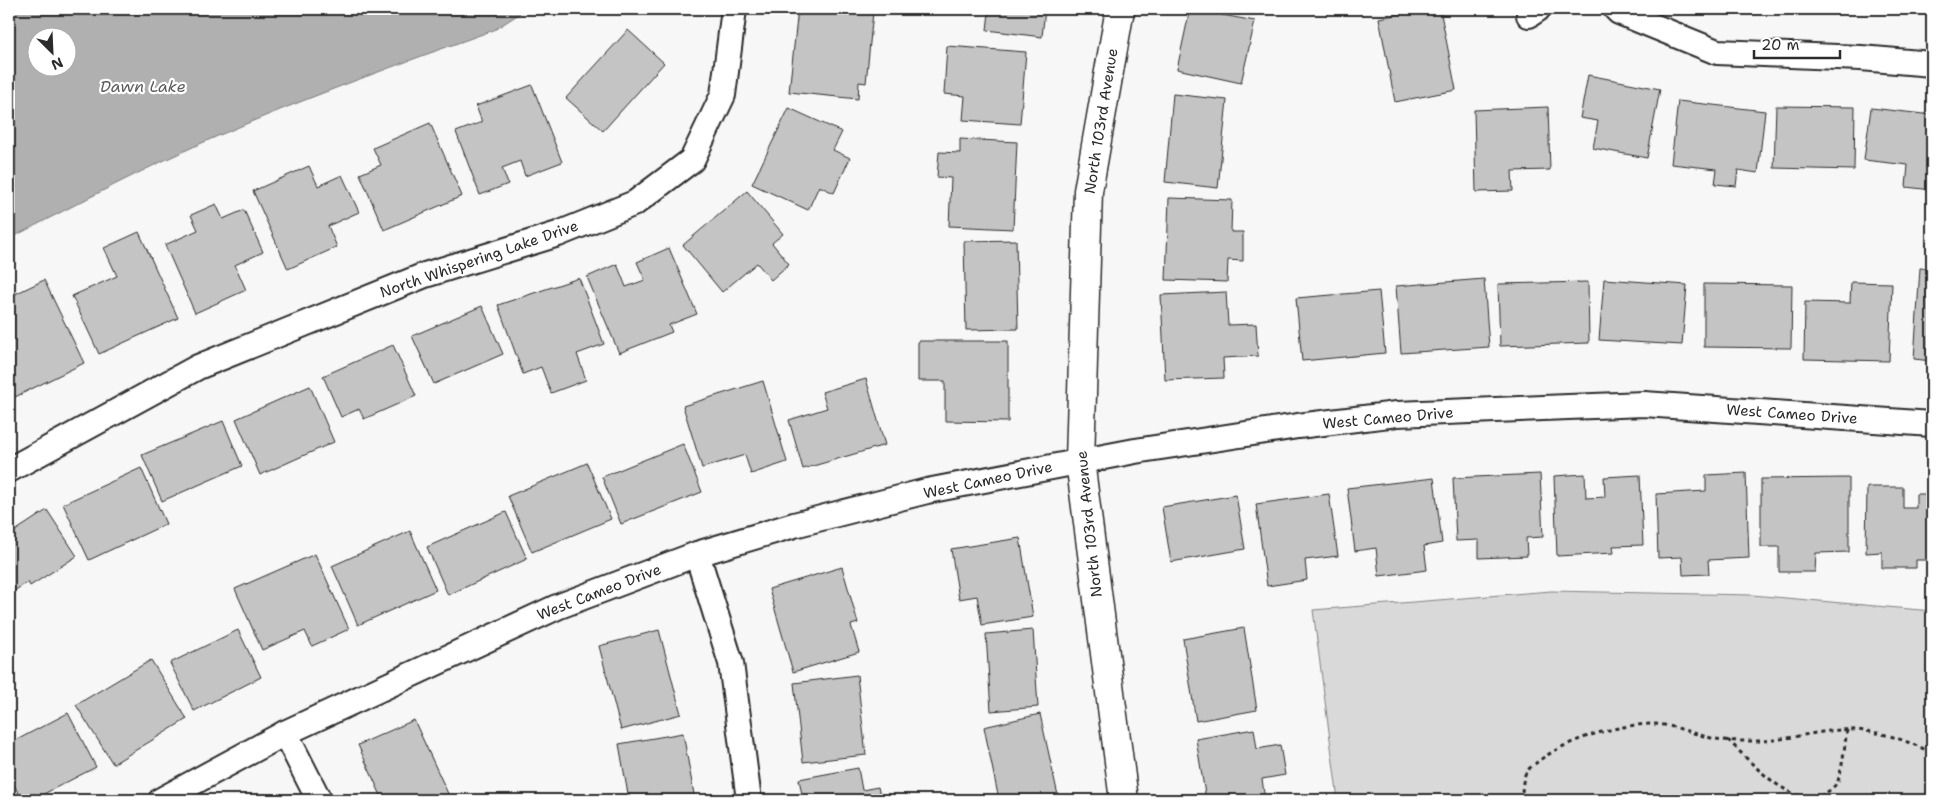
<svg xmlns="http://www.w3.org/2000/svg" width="1941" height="809" viewBox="0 0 1941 809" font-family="'Shantell Sans',sans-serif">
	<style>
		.green { fill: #d9d9d9; stroke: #828282 }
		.water { fill: #b0b0b0; stroke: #7b7b7b; fill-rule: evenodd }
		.building { fill: #c4c4c4; stroke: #2b2b2b }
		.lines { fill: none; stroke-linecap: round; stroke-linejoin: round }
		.street-casing { stroke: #2b2b2b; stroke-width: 28 }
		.secondary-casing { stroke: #2b2b2b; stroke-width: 31 }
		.path { stroke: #2b2b2b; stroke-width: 3; stroke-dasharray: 4 4; stroke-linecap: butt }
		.street { stroke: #fff; stroke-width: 24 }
		.secondary { stroke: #fff; stroke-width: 28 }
		.labels { text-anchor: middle; stroke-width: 4.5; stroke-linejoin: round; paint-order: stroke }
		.street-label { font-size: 15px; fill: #2b2b2b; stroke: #fff }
		.water-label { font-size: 16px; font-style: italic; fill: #5a5a5a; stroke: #fff }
	</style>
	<rect width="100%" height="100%" fill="#f7f7f7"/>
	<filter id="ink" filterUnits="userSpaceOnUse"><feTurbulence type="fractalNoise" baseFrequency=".02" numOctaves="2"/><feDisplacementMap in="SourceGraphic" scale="10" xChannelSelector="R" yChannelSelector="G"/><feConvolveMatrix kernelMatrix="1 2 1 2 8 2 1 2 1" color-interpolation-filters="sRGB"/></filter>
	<g filter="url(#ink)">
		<!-- green -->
		<path class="green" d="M1551,591L1752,595L1932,611V800H1338L1313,610Z"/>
		<!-- water -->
		<path class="water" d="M9,9H522L519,14L494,30C402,63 310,96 220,135C148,166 79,203 9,239ZM38,38H68V68H38Z"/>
		<!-- building -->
		<g class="building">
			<path d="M798,9H837L873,12L866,83L859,82L858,99L789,92Z"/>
			<path d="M963,9H1045L1042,37L987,30L989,12Z"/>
			<path d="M1190,9L1255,21L1241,83L1177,69Z"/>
			<path d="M1427,9H1440L1456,90L1395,102L1379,18Z"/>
			<path d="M628,30L664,63L603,131L566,98Z"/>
			<path d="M947,46L1026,52L1020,124L963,120L965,96L944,94Z"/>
			<path d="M1588,75L1660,89L1647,158L1593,148L1598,121L1580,118Z"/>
			<path d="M532,85L562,162L525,176L520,161L502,168L508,184L480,195L456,132L482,122L476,106Z"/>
			<path d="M1173,94L1227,100L1218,188L1165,182Z"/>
			<path d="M1678,101L1765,111L1758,173L1738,170L1736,186L1715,184L1717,169L1671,164Z"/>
			<path d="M1776,106L1855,107L1854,170L1774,168Z"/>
			<path d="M1548,107L1550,170L1512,171L1513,191L1476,192L1474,110Z"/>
			<path d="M789,108L842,132L833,150L850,158L834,193L819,186L808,210L752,184Z"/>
			<path d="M1871,108L1932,115V190L1906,187L1908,165L1864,160Z"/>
			<path d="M430,123L462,196L384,230L360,174L381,165L373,148Z"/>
			<path d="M960,139L1017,142L1013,229L949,226L951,178L937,177L939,152L960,153Z"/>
			<path d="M309,166L318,186L342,175L359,212L328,226L337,247L288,269L253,191Z"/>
			<path d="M747,191L783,234L772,243L789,264L771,280L757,263L722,292L683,245Z"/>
			<path d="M1169,198L1232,200L1231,232H1243V261L1228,260L1227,282L1166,280Z"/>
			<path d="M216,204L223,219L244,210L263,252L235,265L246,290L195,313L165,245L198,230L191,215Z"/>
			<path d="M139,232L178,318L99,354L72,296L117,276L104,248Z"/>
			<path d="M1016,240L1018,329L966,330L964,241Z"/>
			<path d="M669,248L697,314L669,325L672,332L619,353L587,277L617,264L626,287L645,280L637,262Z"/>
			<path d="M1920,268L1932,269V361L1914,359Z"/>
			<path d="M579,278L604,344L577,354L586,380L551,393L541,367L523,374L498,305Z"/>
			<path d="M1484,279L1489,347L1401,353L1396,286Z"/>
			<path d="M1604,279L1687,285L1682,345L1599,340Z"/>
			<path d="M44,280L84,363L9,400V297Z"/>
			<path d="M1588,282L1589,343L1500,346L1498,284Z"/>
			<path d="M1851,282L1892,283L1889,361L1804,359L1805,302L1850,303Z"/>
			<path d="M1704,284L1792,285L1791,348L1704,347Z"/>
			<path d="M1379,291L1385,353L1302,361L1296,298Z"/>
			<path d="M1226,292L1228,325L1256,324L1258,356L1223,358L1224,378L1165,380L1161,295Z"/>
			<path d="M482,306L503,354L434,384L412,336Z"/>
			<path d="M918,341H1008V422L945,421V381H918Z"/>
			<path d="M393,345L416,396L364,419L359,409L341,417L323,376Z"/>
			<path d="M866,379L885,445L803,469L789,420L827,408L822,392Z"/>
			<path d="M763,381L787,462L751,474L745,455L702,468L683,406Z"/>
			<path d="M310,386L334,442L260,475L236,419Z"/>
			<path d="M223,421L242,466L162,501L142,455Z"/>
			<path d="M683,444L702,492L621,524L602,477Z"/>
			<path d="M587,463L611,519L532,552L508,496Z"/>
			<path d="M141,468L166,524L89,560L63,504Z"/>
			<path d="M1746,473L1749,558L1708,560L1709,574L1683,575L1682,557L1658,558L1656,494L1706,491V475Z"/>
			<path d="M1540,474L1543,537L1526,538L1527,556L1479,558V540L1456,541L1453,478Z"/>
			<path d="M1585,474L1586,498L1605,497L1604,477L1640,475L1643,545L1613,546L1614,553L1557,556L1554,476Z"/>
			<path d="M1434,478L1442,543L1424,546L1427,570L1379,576L1376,548L1355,551L1347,488Z"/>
			<path d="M1849,478V552L1816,553L1815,572H1779V547H1761V479Z"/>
			<path d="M1867,487H1903V508H1916V494H1932V560H1916V568H1882V552L1866,553Z"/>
			<path d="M1329,494L1338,556L1305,560L1307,580L1267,586L1256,504Z"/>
			<path d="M1236,495L1245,549L1171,562L1162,507Z"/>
			<path d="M47,510L77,556L30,586L28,582L9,594V535Z"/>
			<path d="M506,512L527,559L448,595L427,547Z"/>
			<path d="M410,531L436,590L358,625L332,566Z"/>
			<path d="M1020,538L1033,617L982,625L977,596L959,599L951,549Z"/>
			<path d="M315,554L349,629L312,646L305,631L262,650L235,589Z"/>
			<path d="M842,567L858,623L851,625L859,652L793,672L769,589Z"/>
			<path d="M1244,628L1257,710L1196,721L1183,639Z"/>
			<path d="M238,630L261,677L194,711L170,663Z"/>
			<path d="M659,630L681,714L621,730L599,646Z"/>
			<path d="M1033,630L1038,707L991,711L986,634Z"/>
			<path d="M151,660L187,719L113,764L76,705Z"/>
			<path d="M857,675L866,755L803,762L794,683Z"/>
			<path d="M68,713L96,767L32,800H22L9,775V744Z"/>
			<path d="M1040,714L1059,800H999L984,727Z"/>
			<path d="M414,720L450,798L445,800H383L358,745Z"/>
			<path d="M1254,729L1257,749L1280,745L1285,775L1262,779L1265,800H1206L1196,739Z"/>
			<path d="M683,733L695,800H629L619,744Z"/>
			<path d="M858,768L862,790L878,787L881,800H803L799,779Z"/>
		</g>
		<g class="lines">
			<!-- street casing -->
			<g class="street-casing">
				<g id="street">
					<path d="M1616,9L1619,12L1717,52L1861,58L1932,64"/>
					<path d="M1529,15L1538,9"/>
					<path d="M9,470L198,367L425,275L558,234L635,203L692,160L723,95L734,9"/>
					<path d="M697,554L731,663L749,800"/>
					<path d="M285,733L319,800"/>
					<path d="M161,800L285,733L557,607L697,554L794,525L927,491L1135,451L1298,426L1397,414L1644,404L1932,424"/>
				</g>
			</g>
			<!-- secondary casing -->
			<g class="secondary-casing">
				<path id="secondary" d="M1120,9L1088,191L1080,461L1124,800"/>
			</g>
			<!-- path -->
			<g class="path">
				<path d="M1728,740C1748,759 1791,809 1822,795C1828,792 1833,788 1837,783C1842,773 1845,742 1847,730"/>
				<path d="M1522,800C1522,792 1522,778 1527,771C1529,768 1534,765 1536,763C1565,740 1617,724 1654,724C1676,725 1695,735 1716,739C1727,741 1740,741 1751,741C1777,742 1803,734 1830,731C1865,726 1901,737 1932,753"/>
			</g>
			<!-- street -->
			<use href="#street" class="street"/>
			<!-- secondary -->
			<use href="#secondary" class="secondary"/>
		</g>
	</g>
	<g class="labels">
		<!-- street labels -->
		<g class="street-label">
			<text transform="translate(1101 121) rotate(-81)" y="5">North 103rd Avenue</text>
			<text transform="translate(479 259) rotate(-19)" y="5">North Whispering Lake Drive</text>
			<text transform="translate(1792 414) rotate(4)" y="5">West Cameo Drive</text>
			<text transform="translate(1388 418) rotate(-5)" y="5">West Cameo Drive</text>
			<text transform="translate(988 480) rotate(-12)" y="5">West Cameo Drive</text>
			<text transform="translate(1089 524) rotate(-96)" y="5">North 103rd Avenue</text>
			<text transform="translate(599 592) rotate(-21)" y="5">West Cameo Drive</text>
		</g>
		<!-- water labels -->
		<g class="water-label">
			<text x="143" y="92">Dawn Lake</text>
		</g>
	</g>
	<!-- margin -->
	<rect width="1941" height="809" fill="none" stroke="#fff" stroke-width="30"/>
	<rect x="15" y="15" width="1911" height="779" fill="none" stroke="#2b2b2b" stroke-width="2" filter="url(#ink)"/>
	<!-- north arrow -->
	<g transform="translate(52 52) rotate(156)"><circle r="24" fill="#ffffff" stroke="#aaaaaa"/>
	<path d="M0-4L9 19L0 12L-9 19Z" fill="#2b2b2b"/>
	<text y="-8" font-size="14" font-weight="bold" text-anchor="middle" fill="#2b2b2b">N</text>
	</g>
	<!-- scale -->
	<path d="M1754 50v8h86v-8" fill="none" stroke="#2b2b2b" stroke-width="2.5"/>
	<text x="1761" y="50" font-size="15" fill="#2b2b2b" stroke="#ffffff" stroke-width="4" paint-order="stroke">20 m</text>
</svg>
